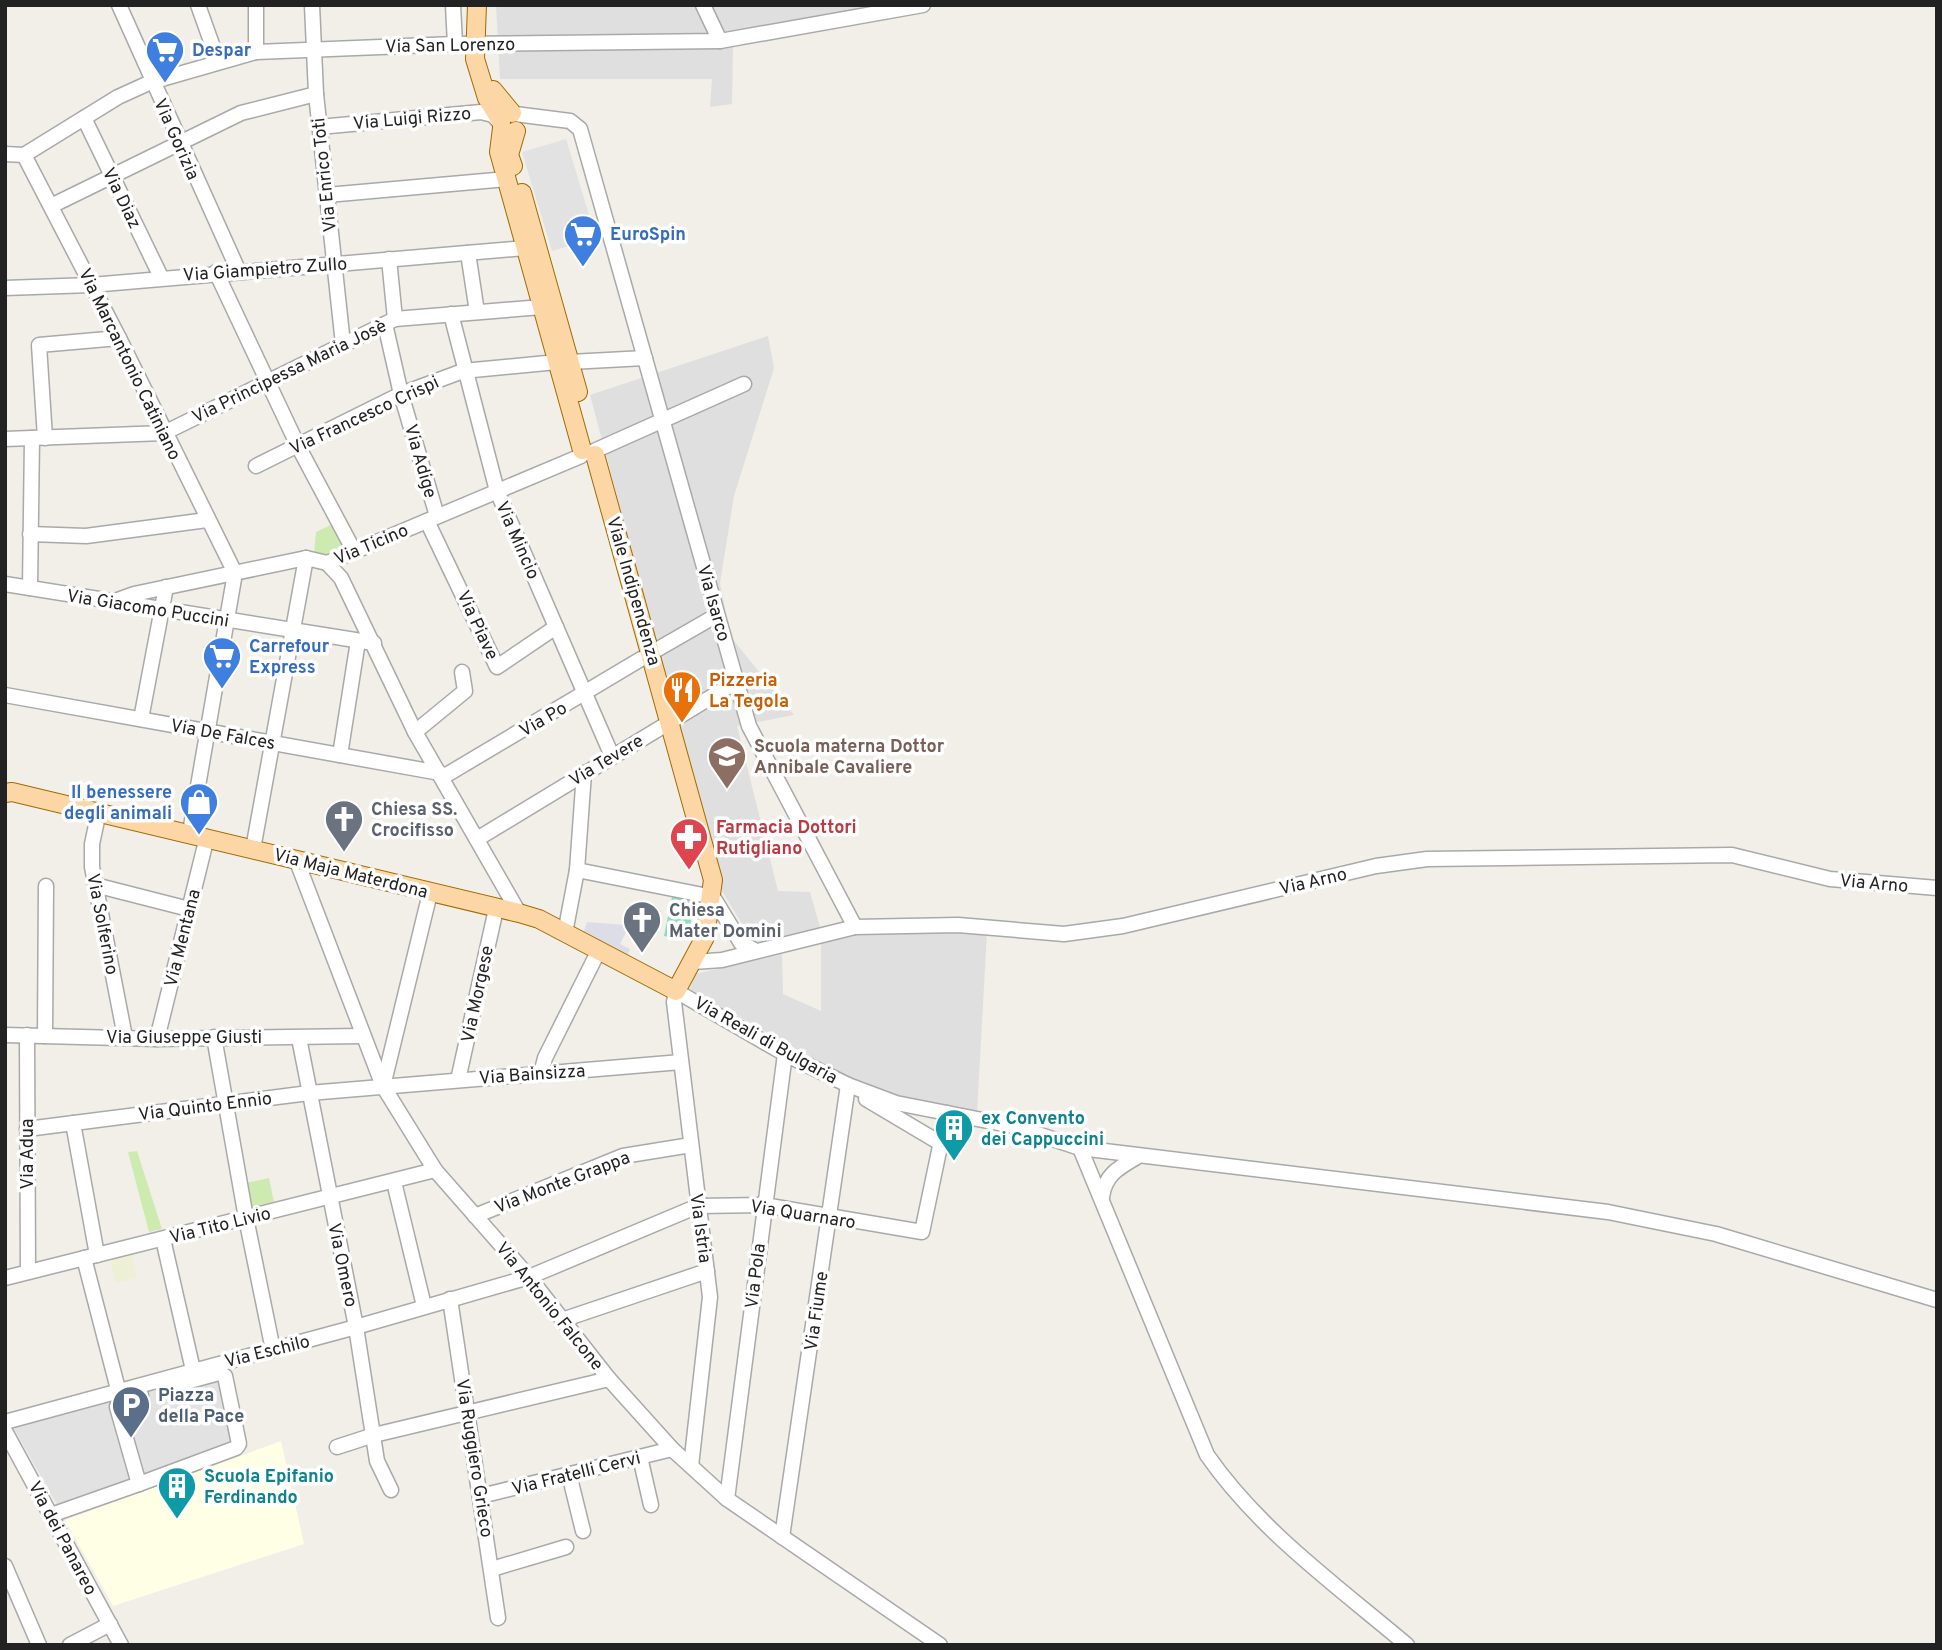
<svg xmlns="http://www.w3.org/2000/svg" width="1942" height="1650" viewBox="0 0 1942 1650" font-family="Overpass,sans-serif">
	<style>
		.residential { fill: #e0dfdf }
		.education { fill: #ffffe5 }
		.farmland { fill: #eef0d5 }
		.grass { fill: #cdebb0 }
		.pitch { fill: #88e0be }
		.parking { fill: #e2e2e2 }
		.plaza { fill: #dddde8 }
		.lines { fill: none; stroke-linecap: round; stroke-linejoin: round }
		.minor-casing { stroke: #a9a9a9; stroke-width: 17 }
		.major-casing { stroke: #a06b00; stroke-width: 20 }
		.minor { stroke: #fff; stroke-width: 14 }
		.major { stroke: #fcd6a4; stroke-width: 18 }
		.labels { text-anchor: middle; stroke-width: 7; stroke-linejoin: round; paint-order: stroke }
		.street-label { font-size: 18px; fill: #222; stroke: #fff }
		.shop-label { font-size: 18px; font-weight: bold; fill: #366cbe; stroke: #fff; text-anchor: start }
		.food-label { font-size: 18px; font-weight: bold; fill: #c56008; stroke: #fff; text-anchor: start }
		.education-label { font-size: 18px; font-weight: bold; fill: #785e54; stroke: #fff; text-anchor: start }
		.worship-label { font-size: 18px; font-weight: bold; fill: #5b616d; stroke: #fff; text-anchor: start }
		.health-label { font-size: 18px; font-weight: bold; fill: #be3a42; stroke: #fff; text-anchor: start }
		.culture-label { font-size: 18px; font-weight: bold; fill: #0d838f; stroke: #fff; text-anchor: start }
		.service-label { font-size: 18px; font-weight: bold; fill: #4e5e75; stroke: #fff; text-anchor: start }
	</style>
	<rect width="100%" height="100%" fill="#f2efe9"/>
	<!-- residential -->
	<g class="residential">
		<path d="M496,5H878L881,19L733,46L732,104L710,107L712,79H500Z"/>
		<path d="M768,336L774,368L734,496L720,583L730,636L794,715L737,726L778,891L810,892L822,934L754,944L722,891L590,395Z"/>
		<path d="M878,932H987L977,1114L897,1097L851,1080L690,989L695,974L782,954L783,994L821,1011V942Z"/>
	</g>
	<!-- education -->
	<path class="education" d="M281,1441L304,1544L113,1606L65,1520Z"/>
	<!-- farmland -->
	<path class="farmland" d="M131,1250L137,1278L116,1283L109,1255Z"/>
	<!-- grass -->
	<g class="grass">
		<path d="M333,524L343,549L330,557L314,554L316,532Z"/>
		<path d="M137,1151L162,1229L149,1232L128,1152Z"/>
		<path d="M269,1178L274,1202L251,1207L246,1183Z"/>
	</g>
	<!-- pitch -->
	<path class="pitch" d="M672,897L695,902L687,940L664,936Z"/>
	<!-- parking -->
	<g class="parking">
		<path d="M566,139L596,238L552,251L522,152Z"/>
		<path d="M229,1368L245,1451L64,1517L13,1427Z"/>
	</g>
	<!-- plaza -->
	<path class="plaza" d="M587,922L640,926L636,936L626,932L620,944L630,949L626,960L583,934Z"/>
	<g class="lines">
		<!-- minor casing -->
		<g class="minor-casing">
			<g id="minor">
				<path d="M119,5L239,272"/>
				<path d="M198,5L218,61"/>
				<path d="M256,5V52"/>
				<path d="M312,5L316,94L343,344"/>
				<path d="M453,5L455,44"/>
				<path d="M703,5L720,41"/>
				<path d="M515,114L570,121L580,129L749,726L855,927"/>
				<path d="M84,118L161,277"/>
				<path d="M319,127L481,112L493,115L499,122"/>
				<path d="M5,154L24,155"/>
				<path d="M24,155L118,97L151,82L256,52L455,44L720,41L923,5"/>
				<path d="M24,155L119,338L235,573"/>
				<path d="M327,195L507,179"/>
				<path d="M51,206L241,113L316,94"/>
				<path d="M468,253L477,312"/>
				<path d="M389,259L395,319"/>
				<path d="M216,272L298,446L354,551"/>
				<path d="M5,288L91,285L525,248"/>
				<path d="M451,314L497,491L612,756"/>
				<path d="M385,324L401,394L437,516"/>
				<path d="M570,362L645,358"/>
				<path d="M45,438L39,345L119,338"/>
				<path d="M5,439L164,433L395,319L542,307"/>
				<path d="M594,451L744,384"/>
				<path d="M256,466L401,394L463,371L557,362"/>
				<path d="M427,521L497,667L556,627"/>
				<path d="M30,534L86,536L207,520"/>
				<path d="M327,563L341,578L415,732L519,913"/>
				<path d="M5,584L374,643"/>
				<path d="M30,588L32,438"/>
				<path d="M112,602L134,594L306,558L327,563L581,456"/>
				<path d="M651,653L717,615"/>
				<path d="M5,695L440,773"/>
				<path d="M141,719L166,587"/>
				<path d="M415,732L465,691L462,672"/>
				<path d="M340,755L358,641"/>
				<path d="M443,777L641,659"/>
				<path d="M99,811L92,844V867L125,1037"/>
				<path d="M190,832L235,573"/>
				<path d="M477,839L736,682"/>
				<path d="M253,849L306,558"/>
				<path d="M296,859L383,1086L435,1170L529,1277L609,1379L672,1449L727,1499L940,1645"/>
				<path d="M577,870L713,897L741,943L756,951"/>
				<path d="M95,885L189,909"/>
				<path d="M565,933L577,870L584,773"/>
				<path d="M693,962L722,960L855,927L958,925L1064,934L1123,926L1376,866L1427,859L1732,855L1830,879L1937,888"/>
				<path d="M5,1035L157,1039L362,1036"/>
				<path d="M27,1035L28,1272"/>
				<path d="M45,1036L46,886"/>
				<path d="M214,1037L246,1218L273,1350"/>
				<path d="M299,1038L356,1327L377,1461L391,1490"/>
				<path d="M157,1039L207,837"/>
				<path d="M541,1074L545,1058L598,952"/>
				<path d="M458,1080L496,909"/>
				<path d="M383,1086L430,893"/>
				<path d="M866,1099L940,1143"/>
				<path d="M73,1123L97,1255"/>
				<path d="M27,1129L309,1093L681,1062"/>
				<path d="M1080,1148L1207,1455C1260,1531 1336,1585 1407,1645"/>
				<path d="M394,1182L424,1306"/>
				<path d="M1102,1197C1105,1175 1118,1168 1137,1157"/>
				<path d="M475,1216L623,1156L691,1145"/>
				<path d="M163,1239L193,1370"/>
				<path d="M84,1258L119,1393"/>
				<path d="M5,1278L435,1170"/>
				<path d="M450,1299L498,1618"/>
				<path d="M562,1320L707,1271"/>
				<path d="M5,1422L356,1327L529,1277L698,1206L764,1205L922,1232L947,1113"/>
				<path d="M5,1431L121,1645"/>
				<path d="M337,1447L374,1435L609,1379"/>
				<path d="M640,1457L651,1505"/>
				<path d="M691,1466L710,1297L674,1002L676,991L785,1054L848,1085L896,1103L1013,1126L1080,1148L1608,1212L1716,1234L1937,1300"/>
				<path d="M569,1474L583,1531"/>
				<path d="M139,1484L236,1448L239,1444L225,1376L219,1373L175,1385"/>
				<path d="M481,1496L672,1449"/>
				<path d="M727,1499L785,1054"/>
				<path d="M51,1515L139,1484L117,1407L124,1400L141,1395"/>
				<path d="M782,1537L848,1085"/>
				<path d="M5,1566L39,1645"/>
				<path d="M492,1569L566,1547"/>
				<path d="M70,1645L110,1624"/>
			</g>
		</g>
		<!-- major casing -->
		<g class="major-casing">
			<g id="major">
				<path d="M477,5L475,59L487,98L501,121"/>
				<path d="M493,90L512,113"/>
				<path d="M502,128L499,152L582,450"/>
				<path d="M513,166L509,155L516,131"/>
				<path d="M522,193L578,392"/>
				<path d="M5,793L12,792L519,913L539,919L676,991L705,937L713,880L595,455"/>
			</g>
		</g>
		<!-- minor -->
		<use href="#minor" class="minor"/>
		<!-- major -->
		<use href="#major" class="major"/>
	</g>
	<!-- icons -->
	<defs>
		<g id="supermarket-pin" transform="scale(2.0125)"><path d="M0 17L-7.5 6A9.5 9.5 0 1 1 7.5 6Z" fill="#3f7fe0" stroke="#fff"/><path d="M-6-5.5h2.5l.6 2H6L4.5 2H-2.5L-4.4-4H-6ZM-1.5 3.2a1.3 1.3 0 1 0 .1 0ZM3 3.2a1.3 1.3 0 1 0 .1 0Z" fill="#fff"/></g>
		<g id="restaurant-pin" transform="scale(2.0125)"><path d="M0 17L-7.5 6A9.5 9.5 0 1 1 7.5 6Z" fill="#e8710a" stroke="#fff"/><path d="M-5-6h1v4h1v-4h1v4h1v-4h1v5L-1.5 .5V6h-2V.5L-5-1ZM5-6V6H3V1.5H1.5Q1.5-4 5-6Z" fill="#fff"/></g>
		<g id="school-pin" transform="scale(2.0125)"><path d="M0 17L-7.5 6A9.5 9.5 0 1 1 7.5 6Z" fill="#8d6e63" stroke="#fff"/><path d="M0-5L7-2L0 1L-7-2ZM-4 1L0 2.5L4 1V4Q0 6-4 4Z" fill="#fff"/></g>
		<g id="shop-pin" transform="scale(2.0125)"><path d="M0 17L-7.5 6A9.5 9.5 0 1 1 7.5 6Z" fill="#3f7fe0" stroke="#fff"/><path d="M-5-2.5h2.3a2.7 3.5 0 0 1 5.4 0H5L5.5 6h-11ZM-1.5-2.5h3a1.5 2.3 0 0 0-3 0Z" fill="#fff"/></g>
		<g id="church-pin" transform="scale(2.0125)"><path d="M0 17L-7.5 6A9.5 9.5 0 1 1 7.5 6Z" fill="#6b7280" stroke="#fff"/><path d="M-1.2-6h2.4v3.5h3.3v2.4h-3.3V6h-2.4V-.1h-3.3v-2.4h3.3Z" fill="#fff"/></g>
		<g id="pharmacy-pin" transform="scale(2.0125)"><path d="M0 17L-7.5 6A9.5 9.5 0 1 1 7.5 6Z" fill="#e0444e" stroke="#fff"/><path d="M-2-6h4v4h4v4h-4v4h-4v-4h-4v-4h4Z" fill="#fff"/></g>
		<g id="building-pin" transform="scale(2.0125)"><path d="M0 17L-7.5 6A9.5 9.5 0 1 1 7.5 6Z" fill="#0f9aa8" stroke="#fff"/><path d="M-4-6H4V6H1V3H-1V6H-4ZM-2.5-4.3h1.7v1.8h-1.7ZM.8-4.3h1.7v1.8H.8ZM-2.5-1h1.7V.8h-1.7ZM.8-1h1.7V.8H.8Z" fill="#fff"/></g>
		<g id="parking-pin" transform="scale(2.0125)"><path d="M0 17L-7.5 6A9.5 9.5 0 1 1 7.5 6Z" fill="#5c6f8a" stroke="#fff"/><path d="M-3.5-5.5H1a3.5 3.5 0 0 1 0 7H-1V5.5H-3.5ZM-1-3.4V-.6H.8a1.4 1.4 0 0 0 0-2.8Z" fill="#fff"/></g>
	</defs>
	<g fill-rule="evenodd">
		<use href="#supermarket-pin" x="165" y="50"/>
		<use href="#supermarket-pin" x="583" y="234"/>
		<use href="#supermarket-pin" x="222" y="656"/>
		<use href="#restaurant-pin" x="682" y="690"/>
		<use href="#school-pin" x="727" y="756"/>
		<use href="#shop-pin" x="199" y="802"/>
		<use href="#church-pin" x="344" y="819"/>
		<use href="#pharmacy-pin" x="689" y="837"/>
		<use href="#church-pin" x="642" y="920"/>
		<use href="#building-pin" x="954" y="1128"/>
		<use href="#parking-pin" x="131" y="1405"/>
		<use href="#building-pin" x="177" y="1486"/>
	</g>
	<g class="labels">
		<!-- street labels -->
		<g class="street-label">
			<text transform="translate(450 45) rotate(-1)" y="6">Via San Lorenzo</text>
			<text transform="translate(412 118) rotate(-5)" y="6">Via Luigi Rizzo</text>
			<text transform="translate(177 139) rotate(66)" y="6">Via Gorizia</text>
			<text transform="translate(324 175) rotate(-96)" y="6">Via Enrico Toti</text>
			<text transform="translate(122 198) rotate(64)" y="6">Via Diaz</text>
			<text transform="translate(265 269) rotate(-4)" y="6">Via Giampietro Zullo</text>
			<text transform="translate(130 364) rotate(64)" y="6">Via Marcantonio Catiniano</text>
			<text transform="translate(289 371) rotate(-26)" y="6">Via Principessa Maria Josè</text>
			<text transform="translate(364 415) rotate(-25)" y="6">Via Francesco Crispi</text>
			<text transform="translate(421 461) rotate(74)" y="6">Via Adige</text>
			<text transform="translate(518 540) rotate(66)" y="6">Via Mincio</text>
			<text transform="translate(371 544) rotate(-23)" y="6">Via Ticino</text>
			<text transform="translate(634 591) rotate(74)" y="6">Viale Indipendenza</text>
			<text transform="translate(714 603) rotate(74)" y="6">Via Isarco</text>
			<text transform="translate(148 608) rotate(9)" y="6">Via Giacomo Puccini</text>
			<text transform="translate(478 625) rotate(65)" y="6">Via Piave</text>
			<text transform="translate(543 719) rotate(-30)" y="6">Via Po</text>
			<text transform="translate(223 734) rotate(10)" y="6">Via De Falces</text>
			<text transform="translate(606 760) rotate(-31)" y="6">Via Tevere</text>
			<text transform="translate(351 873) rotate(14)" y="6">Via Maja Materdona</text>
			<text transform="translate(1313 881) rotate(-13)" y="6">Via Arno</text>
			<text transform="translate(1874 883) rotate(5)" y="6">Via Arno</text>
			<text transform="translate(103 924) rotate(79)" y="6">Via Solferino</text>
			<text transform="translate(182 938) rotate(-76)" y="6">Via Mentana</text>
			<text transform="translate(477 994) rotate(-78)" y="6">Via Morgese</text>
			<text x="184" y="1043">Via Giuseppe Giusti</text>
			<text transform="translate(766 1040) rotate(29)" y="6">Via Reali di Bulgaria</text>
			<text transform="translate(532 1074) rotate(-4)" y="6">Via Bainsizza</text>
			<text transform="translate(205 1106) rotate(-7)" y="6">Via Quinto Ennio</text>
			<text transform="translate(27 1154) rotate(-90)" y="6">Via Adua</text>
			<text transform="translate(562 1182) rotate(-21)" y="6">Via Monte Grappa</text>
			<text transform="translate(803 1214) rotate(9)" y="6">Via Quarnaro</text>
			<text transform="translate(220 1225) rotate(-14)" y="6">Via Tito Livio</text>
			<text transform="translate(701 1228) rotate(82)" y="6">Via Istria</text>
			<text transform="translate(343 1265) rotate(78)" y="6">Via Omero</text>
			<text transform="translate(755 1276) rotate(-83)" y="6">Via Pola</text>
			<text transform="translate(550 1306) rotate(51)" y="6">Via Antonio Falcone</text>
			<text transform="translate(816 1311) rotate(-82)" y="6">Via Fiume</text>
			<text transform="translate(267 1351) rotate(-14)" y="6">Via Eschilo</text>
			<text transform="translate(475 1458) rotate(81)" y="6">Via Ruggiero Grieco</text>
			<text transform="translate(576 1473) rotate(-14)" y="6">Via Fratelli Cervi</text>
			<text transform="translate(63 1538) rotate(62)" y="6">Via dei Panareo</text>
		</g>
		<!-- shop labels -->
		<g class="shop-label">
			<text x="192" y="56">Despar</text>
			<text x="610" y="240">EuroSpin</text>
			<text x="249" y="652">Carrefour<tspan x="249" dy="21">Express</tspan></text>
			<text x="172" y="798" text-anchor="end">Il benessere<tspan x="172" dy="21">degli animali</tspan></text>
		</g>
		<!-- food labels -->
		<g class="food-label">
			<text x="709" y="686">Pizzeria<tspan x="709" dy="21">La Tegola</tspan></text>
		</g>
		<!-- education labels -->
		<g class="education-label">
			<text x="754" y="752">Scuola materna Dottor<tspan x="754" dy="21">Annibale Cavaliere</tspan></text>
		</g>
		<!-- worship labels -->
		<g class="worship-label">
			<text x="371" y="815">Chiesa SS.<tspan x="371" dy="21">Crocifisso</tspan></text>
			<text x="669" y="916">Chiesa<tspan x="669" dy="21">Mater Domini</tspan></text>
		</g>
		<!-- health labels -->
		<g class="health-label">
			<text x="716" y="833">Farmacia Dottori<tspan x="716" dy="21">Rutigliano</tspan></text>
		</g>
		<!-- culture labels -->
		<g class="culture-label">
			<text x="981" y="1124">ex Convento<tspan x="981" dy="21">dei Cappuccini</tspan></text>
			<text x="204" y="1482">Scuola Epifanio<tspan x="204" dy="21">Ferdinando</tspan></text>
		</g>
		<!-- service labels -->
		<g class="service-label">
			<text x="158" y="1401">Piazza<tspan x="158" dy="21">della Pace</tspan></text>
		</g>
	</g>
	<!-- border -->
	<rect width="1942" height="1650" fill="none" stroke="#222222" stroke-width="14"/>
</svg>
